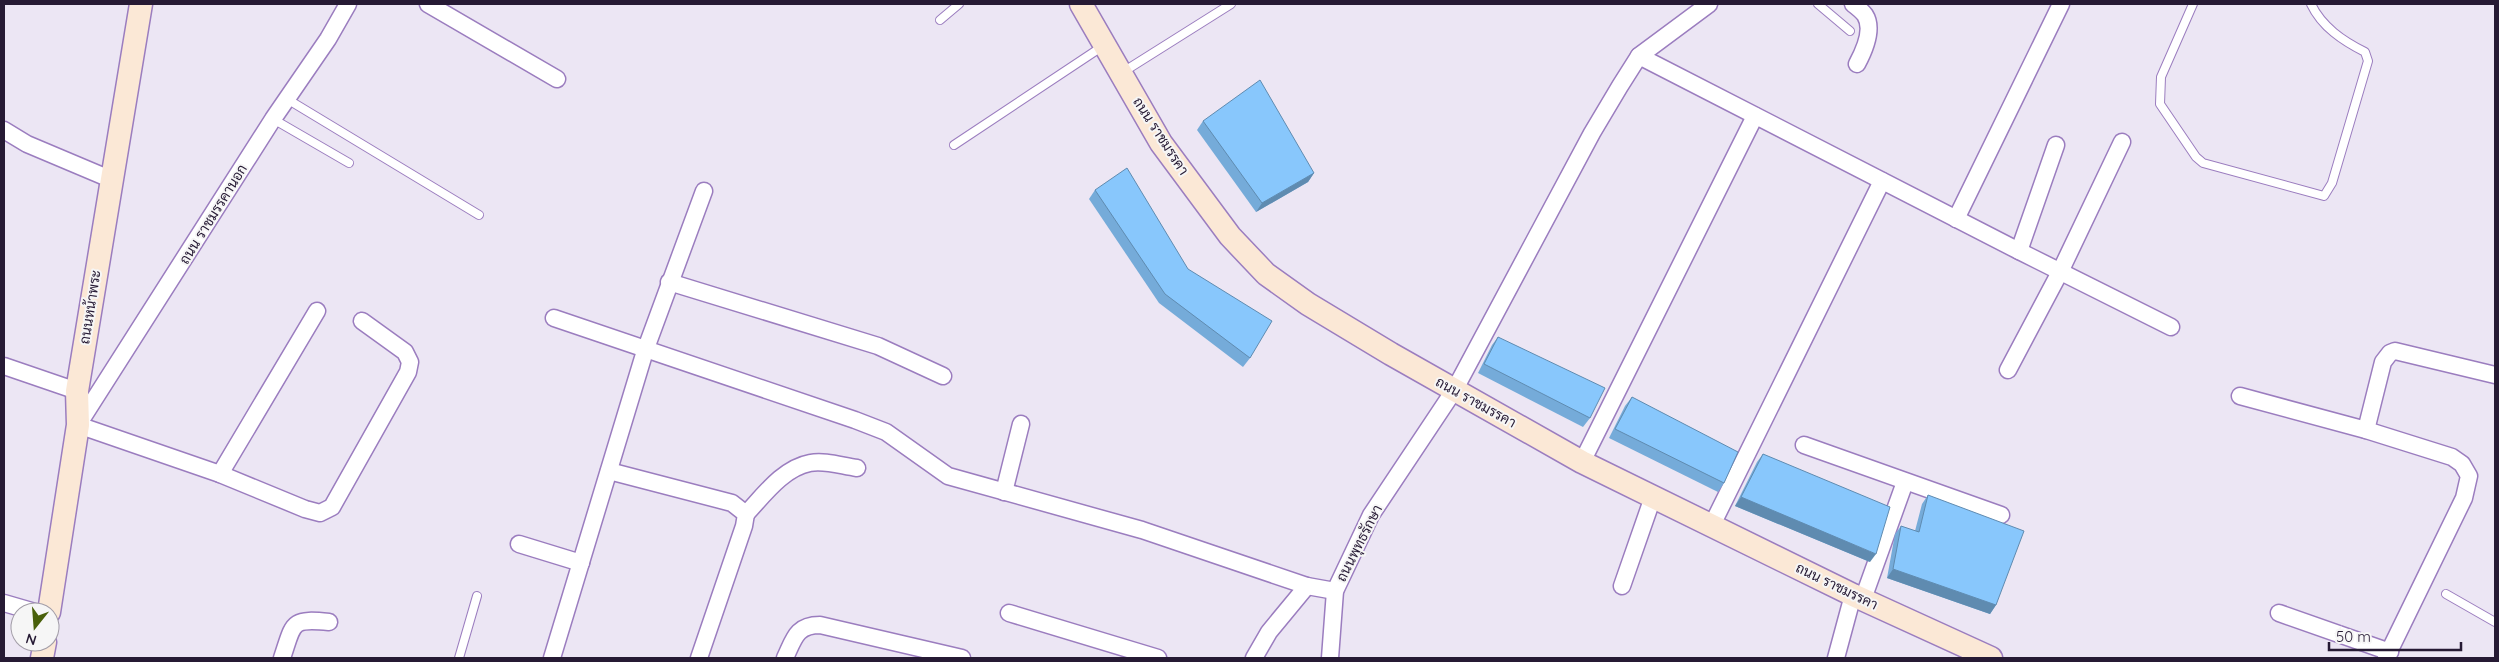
<svg xmlns="http://www.w3.org/2000/svg" width="2499" height="662" viewBox="0 0 2499 662" font-family="Quicksand,Sarabun,sans-serif">
	<style>
		.lines { fill: none; stroke-linecap: round; stroke-linejoin: round }
		.lane-casing { stroke: #9b7dbf; stroke-width: 10 }
		.street-casing { stroke: #9b7dbf; stroke-width: 19 }
		.secondary-casing { stroke: #9b7dbf; stroke-width: 25 }
		.lane { stroke: #fff; stroke-width: 8 }
		.street { stroke: #fff; stroke-width: 16 }
		.secondary { stroke: #fbe8d6; stroke-width: 22 }
		.wall { fill: #75abd9 }
		.shaded-wall { fill: #5f8bb0 }
		.building { fill: #88c7fc; stroke: #5f8bb0 }
		.labels { text-anchor: middle; stroke-width: 4; stroke-linejoin: round; paint-order: stroke }
		.street-label { font-size: 14px; fill: #261a34; stroke: #f6f6f6 }
	</style>
	<rect width="100%" height="100%" fill="#ece6f4"/>
	<g class="lines">
		<!-- lane casing -->
		<g class="lane-casing">
			<g id="lane">
				<path d="M1818,4L1850,31"/>
				<path d="M2193,4L2161,77L2160,104L2196,157L2203,163L2324,196L2332,183L2368,61L2365,52C2343,41 2322,27 2311,4"/>
				<path d="M940,20L959,4"/>
				<path d="M1123,72L1231,4"/>
				<path d="M287,99L479,215"/>
				<path d="M273,119L349,163"/>
				<path d="M954,145L1103,46"/>
				<path d="M2446,594L2495,622"/>
				<path d="M459,658L477,596"/>
			</g>
		</g>
		<!-- street casing -->
		<g class="street-casing">
			<g id="street">
				<path d="M348,4L328,39L273,119L78,425L220,474L305,509L320,513L332,507L408,372L410,362L405,352L362,321"/>
				<path d="M428,4L557,79"/>
				<path d="M1853,4C1857,7 1862,11 1865,15C1874,29 1864,51 1857,64"/>
				<path d="M1639,56L2019,251L2171,327"/>
				<path d="M4,130L27,144L110,179"/>
				<path d="M1956,219L2061,4"/>
				<path d="M2019,251L2056,145"/>
				<path d="M669,282L878,346L943,376"/>
				<path d="M554,318L855,420L886,432L948,476L1142,530L1307,586L1335,591"/>
				<path d="M4,366L77,391"/>
				<path d="M2008,370L2060,272L2122,142"/>
				<path d="M2240,396L2366,430L2452,457L2462,464L2469,476L2464,498L2386,658"/>
				<path d="M2366,430L2383,362L2390,353L2395,351L2495,375"/>
				<path d="M1804,445L2001,515"/>
				<path d="M1582,462L1755,116"/>
				<path d="M609,471L732,503L746,514L744,526L699,658"/>
				<path d="M220,474L317,311"/>
				<path d="M1004,492L1021,424"/>
				<path d="M746,514C763,496 783,468 810,463C825,460 842,466 857,468"/>
				<path d="M1712,525L1882,181"/>
				<path d="M519,544L581,563"/>
				<path d="M1622,586L1653,497"/>
				<path d="M1863,599L1905,482"/>
				<path d="M4,603L35,612"/>
				<path d="M1009,613L1158,658"/>
				<path d="M2279,613L2390,652"/>
				<path d="M282,658C294,623 290,618 329,622"/>
				<path d="M552,658L645,351L704,191"/>
				<path d="M785,658C794,639 796,625 820,625L962,658"/>
				<path d="M1254,658L1269,632L1307,586"/>
				<path d="M1330,658L1335,591L1371,515L1455,389L1592,133L1620,86L1639,56L1709,4"/>
				<path d="M1836,658L1853,595"/>
			</g>
		</g>
		<!-- secondary casing -->
		<g class="secondary-casing">
			<g id="secondary">
				<path d="M1081,4L1161,143L1230,236L1266,274L1308,304L1391,354L1582,462L1853,595L1991,658"/>
				<path d="M49,612L78,425L77,391L141,4"/>
				<path d="M42,658L45,642"/>
			</g>
		</g>
		<!-- lane -->
		<use href="#lane" class="lane"/>
		<!-- street -->
		<use href="#street" class="street"/>
		<!-- secondary -->
		<use href="#secondary" class="secondary"/>
	</g>
	<!-- wall -->
	<g class="wall">
		<path d="M1203,121L1314,173L1308,182L1256,212L1197,130Z"/>
		<path d="M1095,190L1188,269L1250,358L1243,367L1159,303L1089,199Z"/>
		<path d="M1498,337L1590,418L1583,427L1478,373L1492,345Z"/>
		<path d="M1632,397L1724,483L1718,492L1609,438L1625,406Z"/>
		<path d="M1763,454L1870,562L1735,506L1757,462Z"/>
		<path d="M1928,495L1996,605L1990,614L1887,578L1895,534L1901,526L1915,531L1922,504Z"/>
	</g>
	<!-- shaded-wall -->
	<g class="shaded-wall">
		<path d="M1314,173L1308,182L1256,212L1262,203Z"/>
		<path d="M1741,497L1876,554L1870,562L1735,506Z"/>
		<path d="M1893,569L1996,605L1990,614L1887,578Z"/>
	</g>
	<!-- building -->
	<g class="building">
		<path d="M1260,80L1314,173L1262,203L1203,121Z"/>
		<path d="M1127,168L1188,269L1272,321L1250,358L1165,294L1095,190Z"/>
		<path d="M1498,337L1605,388L1590,418L1484,364Z"/>
		<path d="M1632,397L1738,452L1724,483L1615,429Z"/>
		<path d="M1763,454L1890,507L1876,554L1741,497Z"/>
		<path d="M1928,495L2024,531L1996,605L1893,569L1901,526L1919,532Z"/>
	</g>
	<g class="labels">
		<!-- street labels -->
		<g class="street-label">
			<text transform="translate(1161 136) rotate(57)" y="5">ถนน ราชมรรคา</text>
			<text transform="translate(213 214) rotate(-58)" y="5">ถนน ราชมรรคานอก</text>
			<text transform="translate(90 307) rotate(-81)" y="5">ถนนหน้าพระ</text>
			<text transform="translate(1476 402) rotate(29)" y="5">ถนน ราชมรรคา</text>
			<text transform="translate(1359 543) rotate(-63)" y="5">ถนนพุทธรักษา</text>
			<text transform="translate(1837 586) rotate(26)" y="5">ถนน ราชมรรคา</text>
		</g>
	</g>
	<!-- border -->
	<rect width="2499" height="662" fill="none" stroke="#261a34" stroke-width="10"/>
	<!-- north arrow -->
	<g transform="translate(35 627) rotate(197)"><circle r="24" fill="#f6f6f6" stroke="#a39ea8"/>
	<path d="M0-4L9 19L0 12L-9 19Z" fill="#49600a"/>
	<text y="-8" font-size="14" font-weight="bold" text-anchor="middle" fill="#261a34">N</text>
	</g>
	<!-- scale -->
	<path d="M2329 642v8h132v-8" fill="none" stroke="#261a34" stroke-width="2.5"/>
	<text x="2336" y="642" font-size="15" fill="#261a34" stroke="#f6f6f6" stroke-width="4" paint-order="stroke">50 m</text>
</svg>
